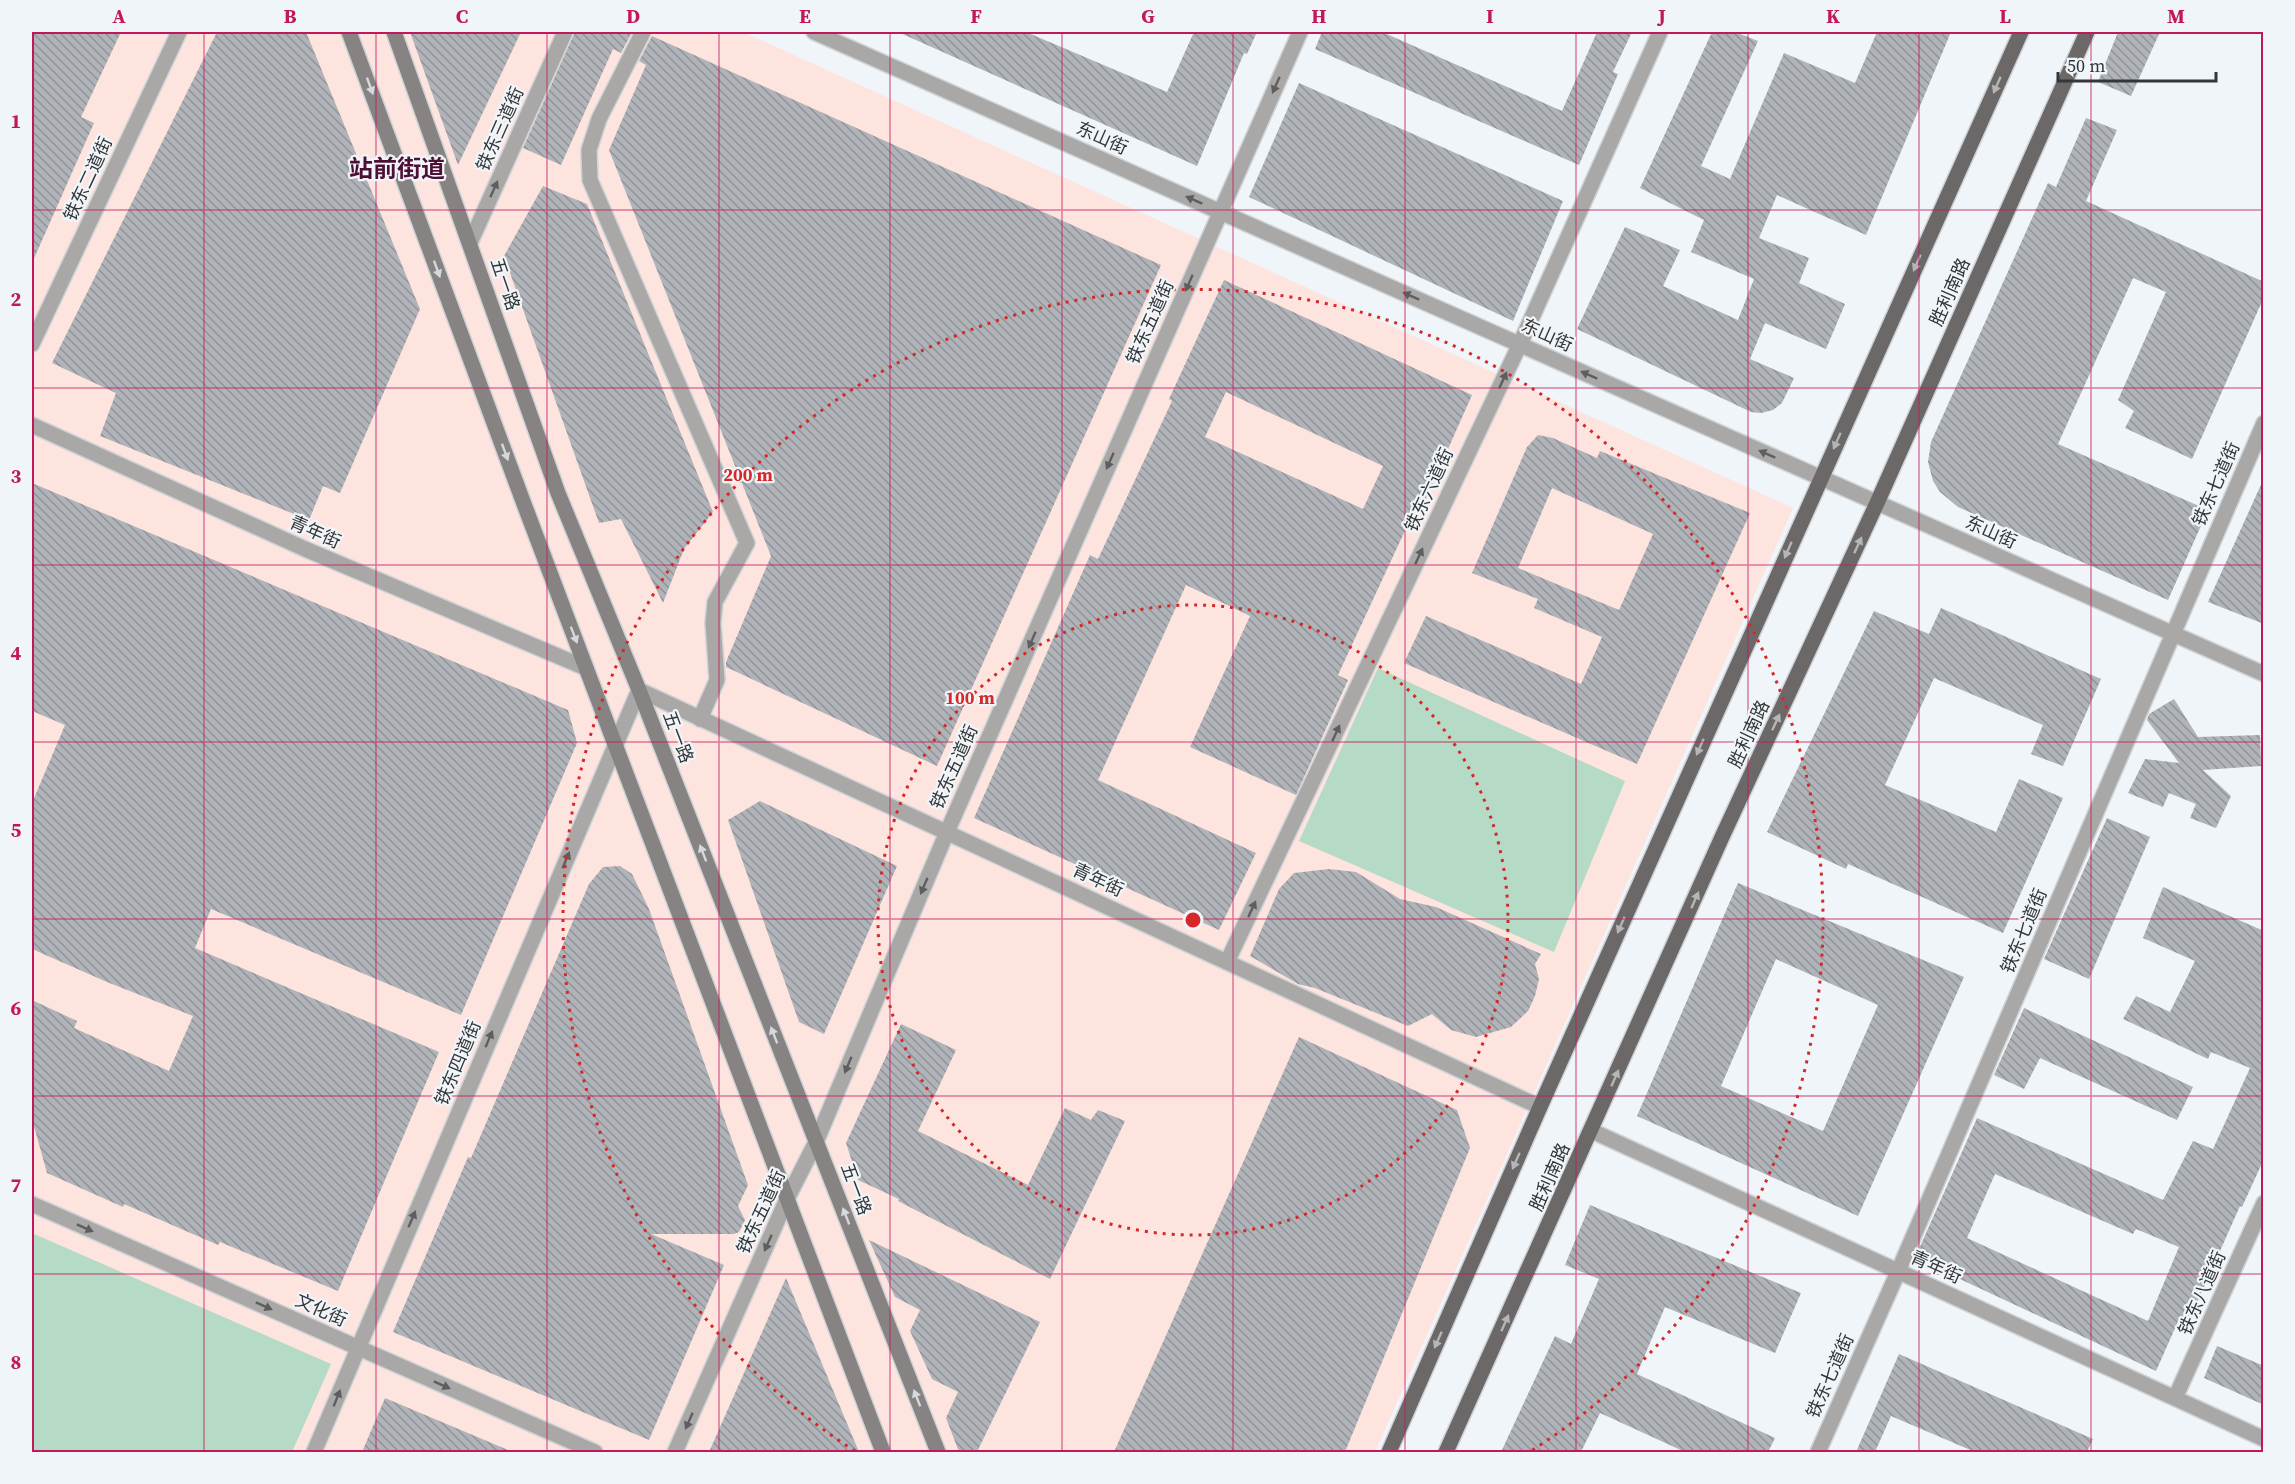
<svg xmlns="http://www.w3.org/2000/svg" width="2295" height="1484" viewBox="0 0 2295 1484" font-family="'Source Serif 4','Noto Sans SC',serif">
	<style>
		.commercial { fill: #fee4df }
		.grass { fill: #b5dac6 }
		.building { fill: url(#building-back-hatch); fill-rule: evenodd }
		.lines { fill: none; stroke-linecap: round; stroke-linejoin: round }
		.pedestrian-casing { stroke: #ced3d6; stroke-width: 18 }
		.minor-casing { stroke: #ced3d6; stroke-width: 18 }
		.tertiary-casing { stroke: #ced3d6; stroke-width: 18 }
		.secondary-casing { stroke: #ced3d6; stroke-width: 18 }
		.primary-casing { stroke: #ced3d6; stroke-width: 18 }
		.pedestrian { stroke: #aaa8a7; stroke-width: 15 }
		.minor { stroke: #aaa8a7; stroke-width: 15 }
		.tertiary { stroke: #aaa8a7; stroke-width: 15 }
		.secondary { stroke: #878382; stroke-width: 15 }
		.primary { stroke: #6d6868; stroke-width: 15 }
		.oneway { fill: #5d5e5f }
		.oneway2 { fill: #b5b6b8 }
		.oneway3 { fill: #d6d8db }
		.grid { fill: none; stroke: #c2185b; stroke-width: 1.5; stroke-opacity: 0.55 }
		.ring { fill: none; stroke: #d62828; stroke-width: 3; stroke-dasharray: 3 6 }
		.labels { text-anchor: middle; stroke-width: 4.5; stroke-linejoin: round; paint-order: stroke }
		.street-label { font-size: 18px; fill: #343638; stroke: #f0f5f9 }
		.district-label { font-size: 24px; font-weight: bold; fill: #4d0f33; stroke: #f0f5f9 }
		.centre { fill: #d62828; stroke: #f0f5f9; stroke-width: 3 }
		.ring-label { font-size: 18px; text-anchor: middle; font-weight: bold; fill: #d62828; stroke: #f0f5f9; stroke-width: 4.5; stroke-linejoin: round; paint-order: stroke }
		.neatline { fill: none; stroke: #c2185b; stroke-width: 2 }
		.grid-label { font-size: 20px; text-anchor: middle; font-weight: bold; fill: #c2185b }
	</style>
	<defs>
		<pattern id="building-back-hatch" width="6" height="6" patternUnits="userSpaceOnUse" patternTransform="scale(1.5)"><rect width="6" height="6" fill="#b0b4b8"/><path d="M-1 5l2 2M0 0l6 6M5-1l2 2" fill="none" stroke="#909397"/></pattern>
	</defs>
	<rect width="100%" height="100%" fill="#f0f5f9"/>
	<!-- commercial -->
	<path class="commercial" d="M32,32H743L1793,508L1375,1452H32Z"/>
	<!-- grass -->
	<g class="grass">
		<path d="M1378,668L1625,781L1554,952L1299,841Z"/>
		<path d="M32,1233L331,1364L292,1452H32Z"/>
	</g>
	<!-- building -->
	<g class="building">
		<path d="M32,32H121L81,117L94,123L32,263Z"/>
		<path d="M217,32H306L420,309L340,493L323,486L309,520L100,436L116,393L52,363Z"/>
		<path d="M410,32H521L458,165Z"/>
		<path d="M575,32H632L621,53L613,49L561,165L523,148Z"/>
		<path d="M898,32H1026L1167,92L1194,32H1257L1247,54L1244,53L1197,166Z"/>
		<path d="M1322,32H1382L1562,111L1597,32H1632L1613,72L1618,74L1579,165L1315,49Z"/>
		<path d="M1712,32H1735L1758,41L1701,166L1730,179L1784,53L1855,83L1877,32H1951L1866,235L1777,195L1759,238L1809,258L1799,283L1845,304L1826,349L1765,323L1750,359L1794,378L1782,403L1773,410L1761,413L1751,412L1577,329L1625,227L1680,250L1663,286L1738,320L1754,279L1691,252L1704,220L1640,188Z"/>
		<path d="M2118,32H2160L2131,96L2098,82Z"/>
		<path d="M652,36L1161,265L937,766L726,667V662L771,556L609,150L646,65L639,61Z"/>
		<path d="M1299,83L1563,201L1513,321L1249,197Z"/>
		<path d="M2086,118L2117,130L2086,201L2264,282V297L2192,459L2125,428L2134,411L2118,400L2166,292L2133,278L2058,444L2208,510L2168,600L1958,507L1940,492L1933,481L1928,462L1931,442L2048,183L2056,187Z"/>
		<path d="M543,186L587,204L713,512L684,549L663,603L621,519L599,523L504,256Z"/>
		<path d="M1224,280L1472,395L1420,512L1415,509L1338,675L1348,680L1296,795L1190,747L1250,616L1186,585L1098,780L1256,853L1219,930L974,818L1090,555L1098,559L1172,401L1169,399ZM1226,392L1383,466L1363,509L1205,437Z"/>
		<path d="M1538,435L1553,438L1597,458L1600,451L1750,513L1637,764L1404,663L1426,616L1581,684L1602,637L1534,608L1538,599L1472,573L1527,447ZM1552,488L1653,534L1619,610L1518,568Z"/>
		<path d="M2264,478V624L2208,602Z"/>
		<path d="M32,483L568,710L577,743L461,1015L211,909L195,948L439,1052L338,1291L220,1242L218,1245L124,1204L123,1207L47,1173L32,1119V1000L77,1021L74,1028L169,1071L193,1016L107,982L32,949V803L65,725L32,711Z"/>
		<path d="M1941,608L2101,679L2063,766L2031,754L2043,725L1934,678L1885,785L1996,832L2019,779L2063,798L2003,933L1848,864L1846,869L1767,832L1874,611L1929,634Z"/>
		<path d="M2174,699L2198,737L2260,735L2261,766L2203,770L2231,796L2216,828L2190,818L2196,804L2169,793L2163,807L2128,793L2145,759L2179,763L2147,720L2149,714Z"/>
		<path d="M760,801L897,866L824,1034L799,1022L728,820Z"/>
		<path d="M2107,818L2150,837L2089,979L2044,959Z"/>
		<path d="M620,866L632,874L649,909L748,1185L738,1206L745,1220L739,1232L734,1234H651L724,1265L649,1440L393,1332L468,1157L471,1158L589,884L603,867Z"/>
		<path d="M1329,869L1356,872L1400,899L1436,907L1541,954L1535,964L1539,979L1535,996L1528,1011L1511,1027L1476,1037L1451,1030L1432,1014L1408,1026L1315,988L1298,984L1250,956L1279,889L1294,873Z"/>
		<path d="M1738,883L1964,977L1858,1216L1637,1116ZM1776,959L1878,1005L1823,1131L1721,1086Z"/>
		<path d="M2163,887L2264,931V1159L2242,1207L2240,1206L2189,1321L2180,1317L2156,1371L1915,1258L1977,1118L2163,1200L2193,1141L2213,1149L2250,1068L2211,1052L2208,1059L2123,1019L2136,996L2170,1012L2195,961L2143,938ZM1995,1174L2133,1234L2136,1229L2179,1247L2148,1321L1967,1238Z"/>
		<path d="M2024,1008L2193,1087L2177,1120L2040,1058L2024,1089L1994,1075Z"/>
		<path d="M901,1024L956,1050L918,1131L1028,1185L1065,1108L1091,1120L1098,1110L1125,1121L1050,1279L898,1201L899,1199L858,1180L846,1143Z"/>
		<path d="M1299,1037L1457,1110L1470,1148L1345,1452H1114Z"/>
		<path d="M1590,1205L1801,1293L1775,1353L1665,1307L1637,1374L1775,1438L1768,1452H1685L1600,1413L1581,1452H1501L1555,1336L1571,1344L1599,1279L1565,1265Z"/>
		<path d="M869,1240L1040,1322L977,1452H959L946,1418L958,1392L932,1379L910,1331L920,1310L895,1297Z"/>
		<path d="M786,1278L859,1452H709Z"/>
		<path d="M2217,1346L2264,1366V1405L2204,1378Z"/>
		<path d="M1899,1354L2093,1439L2087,1452H1975L1891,1416L1875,1452H1856Z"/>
		<path d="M385,1398L513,1452H362Z"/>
	</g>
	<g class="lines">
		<!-- pedestrian casing -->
		<g class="pedestrian-casing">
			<g id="pedestrian">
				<path d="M643,32L599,119L589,150L590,180L747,543L715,602L713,623L717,680L700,719"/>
				<path d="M32,344L179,32"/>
				<path d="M32,425L305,549L586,668"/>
			</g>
		</g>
		<!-- minor casing -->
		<g class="minor-casing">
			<g id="minor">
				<path d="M470,243L565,32"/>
				<path d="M1227,962L1520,344L1660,32"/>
				<path d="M1592,1131L2264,1439"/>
				<path d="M32,1204L595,1452"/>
				<path d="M2175,1398L2264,1203"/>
				<path d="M314,1452L639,690L1540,1107"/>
				<path d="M675,1452L787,1199L816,1142L947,832L1300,32"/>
				<path d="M1818,1452L1898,1272L2264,423"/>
			</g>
		</g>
		<!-- tertiary casing -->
		<g class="tertiary-casing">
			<path id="tertiary" d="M814,32L2264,674"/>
		</g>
		<!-- secondary casing -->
		<g class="secondary-casing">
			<g id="secondary">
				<path d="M349,32L524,504L883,1452"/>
				<path d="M394,32L558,493L639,690L938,1452"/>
			</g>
		</g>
		<!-- primary casing -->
		<g class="primary-casing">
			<g id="primary">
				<path d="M1389,1452L1540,1107L2021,32"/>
				<path d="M1446,1452L1722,837L1877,503L2087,32"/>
			</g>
		</g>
		<!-- pedestrian -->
		<use href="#pedestrian" class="pedestrian"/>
		<!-- minor -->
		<use href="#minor" class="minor"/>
		<!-- tertiary -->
		<use href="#tertiary" class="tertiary"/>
		<!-- secondary -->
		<use href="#secondary" class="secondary"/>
		<!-- primary -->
		<use href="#primary" class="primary"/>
	</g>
	<!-- one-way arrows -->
	<defs><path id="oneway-solid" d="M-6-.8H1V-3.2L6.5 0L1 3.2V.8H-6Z" transform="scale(1.5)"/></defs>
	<g class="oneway">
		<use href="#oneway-solid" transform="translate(1276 85) rotate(114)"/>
		<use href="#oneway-solid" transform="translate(494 189) rotate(-66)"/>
		<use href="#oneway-solid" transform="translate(1194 200) rotate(-156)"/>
		<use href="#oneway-solid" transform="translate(1189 283) rotate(114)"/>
		<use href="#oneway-solid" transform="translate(1411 296) rotate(-156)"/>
		<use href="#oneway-solid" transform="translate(1589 375) rotate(-156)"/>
		<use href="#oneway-solid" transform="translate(1503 380) rotate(-65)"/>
		<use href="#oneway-solid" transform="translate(1767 454) rotate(-156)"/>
		<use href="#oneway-solid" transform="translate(1110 461) rotate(114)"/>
		<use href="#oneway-solid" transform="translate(1419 556) rotate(-65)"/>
		<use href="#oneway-solid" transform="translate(1032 640) rotate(114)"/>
		<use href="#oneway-solid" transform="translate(1336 733) rotate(-65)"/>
		<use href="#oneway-solid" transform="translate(566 860) rotate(-67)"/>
		<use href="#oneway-solid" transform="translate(924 886) rotate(113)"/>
		<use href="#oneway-solid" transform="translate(1252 909) rotate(-65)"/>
		<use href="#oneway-solid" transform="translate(489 1039) rotate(-67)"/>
		<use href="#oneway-solid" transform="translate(848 1065) rotate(113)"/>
		<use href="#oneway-solid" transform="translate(412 1219) rotate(-67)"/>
		<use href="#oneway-solid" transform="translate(85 1228) rotate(24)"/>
		<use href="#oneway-solid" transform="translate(768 1243) rotate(114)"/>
		<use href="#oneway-solid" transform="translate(264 1306) rotate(24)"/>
		<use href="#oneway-solid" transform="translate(442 1385) rotate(24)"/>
		<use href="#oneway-solid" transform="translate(337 1398) rotate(-68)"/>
		<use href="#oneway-solid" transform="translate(689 1421) rotate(114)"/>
	</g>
	<g class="oneway2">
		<use href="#oneway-solid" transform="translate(1997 85) rotate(114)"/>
		<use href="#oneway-solid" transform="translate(1917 263) rotate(114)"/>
		<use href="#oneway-solid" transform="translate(1837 441) rotate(114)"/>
		<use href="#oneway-solid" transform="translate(1858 545) rotate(-65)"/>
		<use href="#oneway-solid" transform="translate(1788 550) rotate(114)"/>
		<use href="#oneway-solid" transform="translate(1776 722) rotate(-65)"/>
		<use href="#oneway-solid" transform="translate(1700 747) rotate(114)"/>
		<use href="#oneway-solid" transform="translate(1695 900) rotate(-66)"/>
		<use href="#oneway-solid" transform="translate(1621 925) rotate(114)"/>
		<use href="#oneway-solid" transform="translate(1615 1078) rotate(-66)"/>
		<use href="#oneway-solid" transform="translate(1516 1161) rotate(114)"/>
		<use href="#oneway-solid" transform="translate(1505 1323) rotate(-66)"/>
		<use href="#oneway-solid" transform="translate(1438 1340) rotate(114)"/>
	</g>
	<g class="oneway3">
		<use href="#oneway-solid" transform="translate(370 86) rotate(70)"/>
		<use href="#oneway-solid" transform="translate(437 269) rotate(70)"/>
		<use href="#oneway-solid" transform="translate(505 452) rotate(70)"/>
		<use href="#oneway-solid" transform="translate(574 635) rotate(69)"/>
		<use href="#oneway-solid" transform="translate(703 853) rotate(-111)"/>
		<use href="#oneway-solid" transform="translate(774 1035) rotate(-111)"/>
		<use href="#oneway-solid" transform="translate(846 1216) rotate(-111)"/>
		<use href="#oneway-solid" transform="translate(917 1398) rotate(-111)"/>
	</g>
	<!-- grid -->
	<path class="grid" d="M204,32V1452M376,32V1452M547,32V1452M719,32V1452M890,32V1452M1062,32V1452M1233,32V1452M1405,32V1452M1576,32V1452M1748,32V1452M1919,32V1452M2091,32V1452M32,210H2264M32,388H2264M32,565H2264M32,742H2264M32,919H2264M32,1096H2264M32,1274H2264"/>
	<!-- distance rings -->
	<g class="ring">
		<circle cx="1193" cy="920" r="315"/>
		<path d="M855 1451A630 630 0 1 1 1531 1451"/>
	</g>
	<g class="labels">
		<!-- street labels -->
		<g class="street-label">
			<text transform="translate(500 129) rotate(-66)" y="6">铁东三道街</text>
			<text transform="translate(1102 138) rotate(24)" y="6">东山街</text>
			<text transform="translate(88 179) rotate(-65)" y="6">铁东二道街</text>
			<text transform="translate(505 284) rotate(71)" y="6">五一路</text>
			<text transform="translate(1950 292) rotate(-66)" y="6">胜利南路</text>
			<text transform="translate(1150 322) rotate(-66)" y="6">铁东五道街</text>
			<text transform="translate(1547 335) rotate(24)" y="6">东山街</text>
			<text transform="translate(2216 484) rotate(-66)" y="6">铁东七道街</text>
			<text transform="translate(1429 490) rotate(-65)" y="6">铁东六道街</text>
			<text transform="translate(315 532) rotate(24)" y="6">青年街</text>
			<text transform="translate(1991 532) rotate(24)" y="6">东山街</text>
			<text transform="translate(1749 734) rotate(-65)" y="6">胜利南路</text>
			<text transform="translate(678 737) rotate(69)" y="6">五一路</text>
			<text transform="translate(954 767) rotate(-66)" y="6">铁东五道街</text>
			<text transform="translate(1098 880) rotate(25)" y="6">青年街</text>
			<text transform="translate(2024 931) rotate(-67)" y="6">铁东七道街</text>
			<text transform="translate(458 1063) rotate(-67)" y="6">铁东四道街</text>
			<text transform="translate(1550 1177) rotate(-66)" y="6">胜利南路</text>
			<text transform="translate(856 1189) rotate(69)" y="6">五一路</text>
			<text transform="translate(761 1212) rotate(-65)" y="6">铁东五道街</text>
			<text transform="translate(1936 1267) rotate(24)" y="6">青年街</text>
			<text transform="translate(2202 1293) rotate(-66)" y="6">铁东八道街</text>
			<text transform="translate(321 1310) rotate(24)" y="6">文化街</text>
			<text transform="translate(1830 1376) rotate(-66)" y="6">铁东七道街</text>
		</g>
		<!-- district labels -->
		<g class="district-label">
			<text x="397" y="177">站前街道</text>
		</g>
	</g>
	<circle cx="1193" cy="920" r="9" class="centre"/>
	<g class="ring-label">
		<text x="748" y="481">200 m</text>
		<text x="970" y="704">100 m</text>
	</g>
	<!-- border -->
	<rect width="2295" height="1484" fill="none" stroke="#f0f5f9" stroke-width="66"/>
	<!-- scale -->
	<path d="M2058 72v9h158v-9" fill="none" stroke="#343638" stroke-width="3"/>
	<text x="2067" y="72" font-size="18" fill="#343638" stroke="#f0f5f9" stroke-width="4.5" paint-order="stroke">50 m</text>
	<rect x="33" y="33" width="2229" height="1418" class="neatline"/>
	<g class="grid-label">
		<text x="119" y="23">A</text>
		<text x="290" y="23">B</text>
		<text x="462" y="23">C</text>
		<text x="633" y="23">D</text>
		<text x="805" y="23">E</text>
		<text x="976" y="23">F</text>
		<text x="1148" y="23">G</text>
		<text x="1319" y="23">H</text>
		<text x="1490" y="23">I</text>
		<text x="1662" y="23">J</text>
		<text x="1833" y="23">K</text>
		<text x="2005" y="23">L</text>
		<text x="2176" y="23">M</text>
		<text x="16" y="128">1</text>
		<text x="16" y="306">2</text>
		<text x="16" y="483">3</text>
		<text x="16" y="660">4</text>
		<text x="16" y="837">5</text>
		<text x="16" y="1015">6</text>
		<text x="16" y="1192">7</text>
		<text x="16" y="1369">8</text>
	</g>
</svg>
